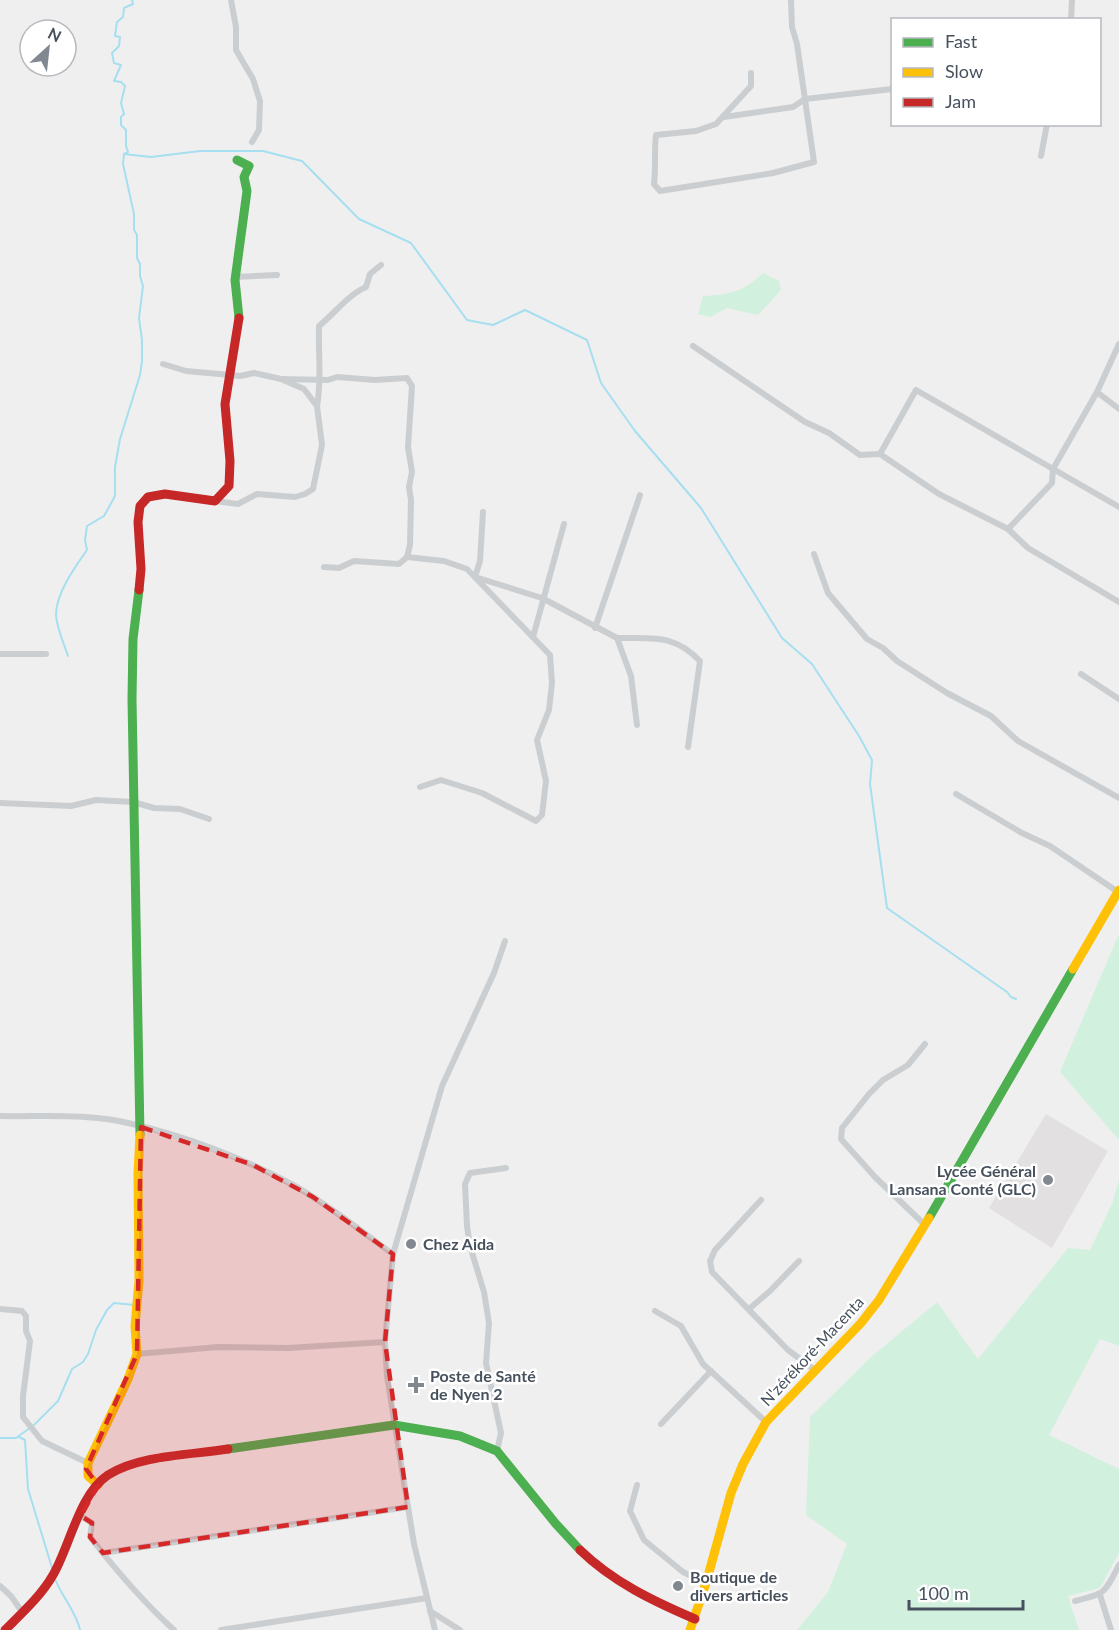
<svg xmlns="http://www.w3.org/2000/svg" width="1119" height="1630" viewBox="0 0 1119 1630" font-family="Lato,sans-serif">
	<style>
		.education { fill: #e2e0e1 }
		.green { fill: #d2f0de }
		.lines { fill: none; stroke-linecap: round; stroke-linejoin: round }
		.stream { stroke: #a5dff0; stroke-width: 2 }
		.street { stroke: #cbced0; stroke-width: 6 }
		.fast { stroke: #4caf50; stroke-width: 9 }
		.slow { stroke: #ffc107; stroke-width: 9 }
		.jam { stroke: #c62828; stroke-width: 9 }
		.marked { fill: #d62828; fill-opacity: 0.2; stroke: #d62828; stroke-width: 4.5; stroke-dasharray: 12 8; stroke-linejoin: round }
		.poi-dot { fill: #828890; stroke: #fff; stroke-width: 2 }
		.labels { text-anchor: middle; stroke-width: 5; stroke-linejoin: round; paint-order: stroke }
		.poi-label { font-size: 16px; font-weight: bold; fill: #46515d; stroke: #fff; text-anchor: start }
		.street-label { font-size: 16px; fill: #46515d; stroke: #fff }
	</style>
	<rect width="100%" height="100%" fill="#f0efef"/>
	<!-- education -->
	<path class="education" d="M1046,1114L1108,1151L1052,1248L989,1208Z"/>
	<!-- green -->
	<g class="green">
		<path d="M763,273L779,281L781,290L758,315L727,308L710,317L698,314L703,296C732,294 741,293 763,273Z"/>
		<path d="M1119,934V1140L1060,1072Z"/>
		<path d="M1119,1180V1346L1100,1339L1049,1435L1119,1469V1553L1100,1588L1068,1596L1079,1630H797L828,1592L847,1544L806,1515L810,1417L871,1357L937,1302L978,1359L1068,1248L1090,1250L1112,1204Z"/>
	</g>
	<g class="lines">
		<!-- stream -->
		<g class="stream">
			<path d="M124,154L151,157L200,151H263L302,161L359,219L411,243L467,320L493,325L525,310L587,340L601,383L635,431L701,508L782,638L812,664L859,736L872,760L870,784L887,908L1007,992L1011,997L1016,999"/>
			<path d="M68,656C64,644 57,629 56,615C56,593 75,567 87,550L85,540L87,526L104,516L115,496V467L120,439L140,375L142,361V340L139,318L143,286L140,276V264L137,258V235L134,230V214L123,164L124,154L128,152L126,146V130L121,125V117L124,114L121,103L125,86L121,82L114,81L121,65L114,63L112,53L119,46L120,37L115,36L117,22L123,17L124,8L133,4L132,0"/>
			<path d="M19,1437L25,1440L28,1489L53,1571"/>
			<path d="M0,1438H16L34,1425L58,1401L72,1369L83,1362L88,1354L96,1330L107,1310L114,1303L135,1305"/>
			<path d="M55,1579C62,1597 76,1611 80,1630"/>
		</g>
		<!-- street -->
		<g class="street">
			<path d="M231,0L236,27V50L253,79L260,101L259,130L252,142"/>
			<path d="M1071,20L1072,0"/>
			<path d="M751,73V86L716,124L696,131L656,135C654,151 656,167 654,184L660,191L773,173L814,162L797,44L792,27L791,0"/>
			<path d="M724,117L793,107L805,99L892,89"/>
			<path d="M1041,156L1047,124"/>
			<path d="M235,277L277,275"/>
			<path d="M693,346L805,422L829,433L860,455L880,454"/>
			<path d="M163,364L186,371L230,375L240,376L254,373L281,379L304,389L317,406L322,445L313,489L305,494L295,497L257,494L238,504L215,501"/>
			<path d="M281,379L328,380L337,377L375,380L407,378L412,386L408,447L412,472L409,487L411,500L410,545L407,557L399,564L354,561L339,568L324,567"/>
			<path d="M1097,392L1119,409"/>
			<path d="M317,406C322,379 318,353 319,326C335,313 348,295 366,287L370,274L381,265"/>
			<path d="M1119,507L916,390L880,454L939,494L1008,529L1028,548L1119,602"/>
			<path d="M483,512L480,561L475,577L542,598L617,638L631,676L637,725"/>
			<path d="M1008,529L1052,483L1053,469L1097,392L1119,344"/>
			<path d="M814,554L828,593L867,639L883,648L897,661L947,693L991,716L1018,741L1119,798"/>
			<path d="M407,557L444,561L467,569L550,655L552,683L549,710L537,740L546,781L542,815L536,821L482,793L441,780L420,787"/>
			<path d="M595,628L640,495"/>
			<path d="M533,637L564,524"/>
			<path d="M617,638C652,639 673,633 700,661L688,747"/>
			<path d="M0,654H46"/>
			<path d="M1081,674L1119,699"/>
			<path d="M956,794L1022,833L1050,846L1118,892"/>
			<path d="M0,803L71,806L96,800L133,802L154,808L180,809L209,819"/>
			<path d="M925,1044L908,1065L883,1080L869,1094L842,1128L841,1139L875,1177L925,1225"/>
			<path d="M0,1116C42,1117 87,1113 128,1123C183,1135 246,1159 295,1186C330,1206 361,1231 393,1254"/>
			<path d="M761,1200L715,1250L710,1261L712,1272L788,1350L816,1371"/>
			<path d="M0,1309L22,1311L26,1316V1331L30,1341L23,1396V1417L42,1441L88,1463"/>
			<path d="M749,1309L770,1291L799,1261"/>
			<path d="M655,1311L681,1326L703,1364L766,1422"/>
			<path d="M137,1354L218,1347L288,1348L385,1342"/>
			<path d="M661,1424L711,1371"/>
			<path d="M497,1451L501,1433L486,1363L489,1323L484,1292L470,1246L467,1226L465,1184L470,1173L506,1168"/>
			<path d="M637,1485L630,1511L644,1540L683,1572L705,1583"/>
			<path d="M81,1516L92,1523L90,1537C116,1570 143,1602 174,1630"/>
			<path d="M103,1553L408,1507"/>
			<path d="M0,1586L11,1596L22,1612"/>
			<path d="M1100,1595L1111,1630"/>
			<path d="M1075,1601C1106,1593 1104,1594 1119,1565"/>
			<path d="M430,1611L460,1630"/>
			<path d="M221,1630L427,1598"/>
			<path d="M435,1630L414,1544L387,1376L385,1342L393,1254L442,1086L494,973L505,941"/>
		</g>
		<!-- fast -->
		<g class="fast">
			<path d="M237,160L249,166L244,177L247,191L235,280L239,318"/>
			<path d="M139,590L133,639L132,699L140,1135"/>
			<path d="M929,1218L1073,969"/>
			<path d="M228,1449L394,1425L460,1436L497,1451L556,1524L580,1550"/>
		</g>
		<!-- slow -->
		<g class="slow">
			<path d="M1073,969L1119,890"/>
			<path d="M98,1485L88,1476V1463L128,1379L137,1354L135,1326L139,1281L138,1173L140,1135"/>
			<path d="M690,1630L706,1583L731,1493L743,1464L766,1422L861,1323L879,1300L929,1218"/>
		</g>
		<!-- jam -->
		<g class="jam">
			<path d="M139,590L141,569L138,522L140,506L148,497L165,494L215,501L229,486L230,461L225,404L239,318"/>
			<path d="M580,1550C613,1582 653,1601 695,1619"/>
			<path d="M5,1630C22,1613 41,1596 53,1575C70,1546 79,1494 108,1475C139,1455 191,1455 228,1449"/>
		</g>
	</g>
	<!-- marked area -->
	<path class="marked" d="M141,1127L253,1165L313,1197L393,1254L385,1342L408,1507L103,1553L90,1537L92,1523L81,1516L98,1485L86,1469L137,1354Z"/>
	<!-- markers -->
	<g class="poi-dot">
		<circle cx="1048" cy="1180" r="6"/>
		<circle cx="411" cy="1244" r="6"/>
		<path d="M413 1376h6v6h6v6h-6v6h-6v-6h-6v-6h6z"/>
		<circle cx="678" cy="1586" r="6"/>
	</g>
	<g class="labels">
		<!-- poi labels -->
		<g class="poi-label">
			<text x="1036" y="1177" text-anchor="end">Lycée Général<tspan x="1036" dy="18">Lansana Conté (GLC)</tspan></text>
			<text x="423" y="1250">Chez Aida</text>
			<text x="430" y="1382">Poste de Santé<tspan x="430" dy="18">de Nyen 2</tspan></text>
			<text x="690" y="1583">Boutique de<tspan x="690" dy="18">divers articles</tspan></text>
		</g>
		<!-- street labels -->
		<g class="street-label">
			<text transform="translate(812 1351) rotate(-47)" y="6">N'zérékoré-Macenta</text>
		</g>
	</g>
	<!-- legend -->
	<rect x="891" y="18" width="210" height="108" fill="#ffffff" stroke="#b5b9be" stroke-width="1.5"/>
	<rect x="903" y="38" width="30" height="9" fill="#4caf50" stroke="#b5b9be" stroke-width="1.5"/>
	<text x="945" y="48" font-size="18" fill="#46515d">Fast</text>
	<rect x="903" y="68" width="30" height="9" fill="#ffc107" stroke="#b5b9be" stroke-width="1.5"/>
	<text x="945" y="78" font-size="18" fill="#46515d">Slow</text>
	<rect x="903" y="98" width="30" height="9" fill="#c62828" stroke="#b5b9be" stroke-width="1.5"/>
	<text x="945" y="108" font-size="18" fill="#46515d">Jam</text>
	<!-- north arrow -->
	<g transform="translate(48 48) rotate(27)"><circle r="28" fill="#ffffff" stroke="#b5b9be" stroke-width="1.5"/>
	<path d="M0-4.5L10 22L0 15L-10 22Z" fill="#828890"/>
	<text y="-9" font-size="16" font-weight="bold" text-anchor="middle" fill="#46515d">N</text>
	</g>
	<!-- scale -->
	<path d="M909 1600v9h114v-9" fill="none" stroke="#46515d" stroke-width="3"/>
	<text x="918" y="1600" font-size="18" fill="#46515d" stroke="#ffffff" stroke-width="4.5" paint-order="stroke">100 m</text>
</svg>
